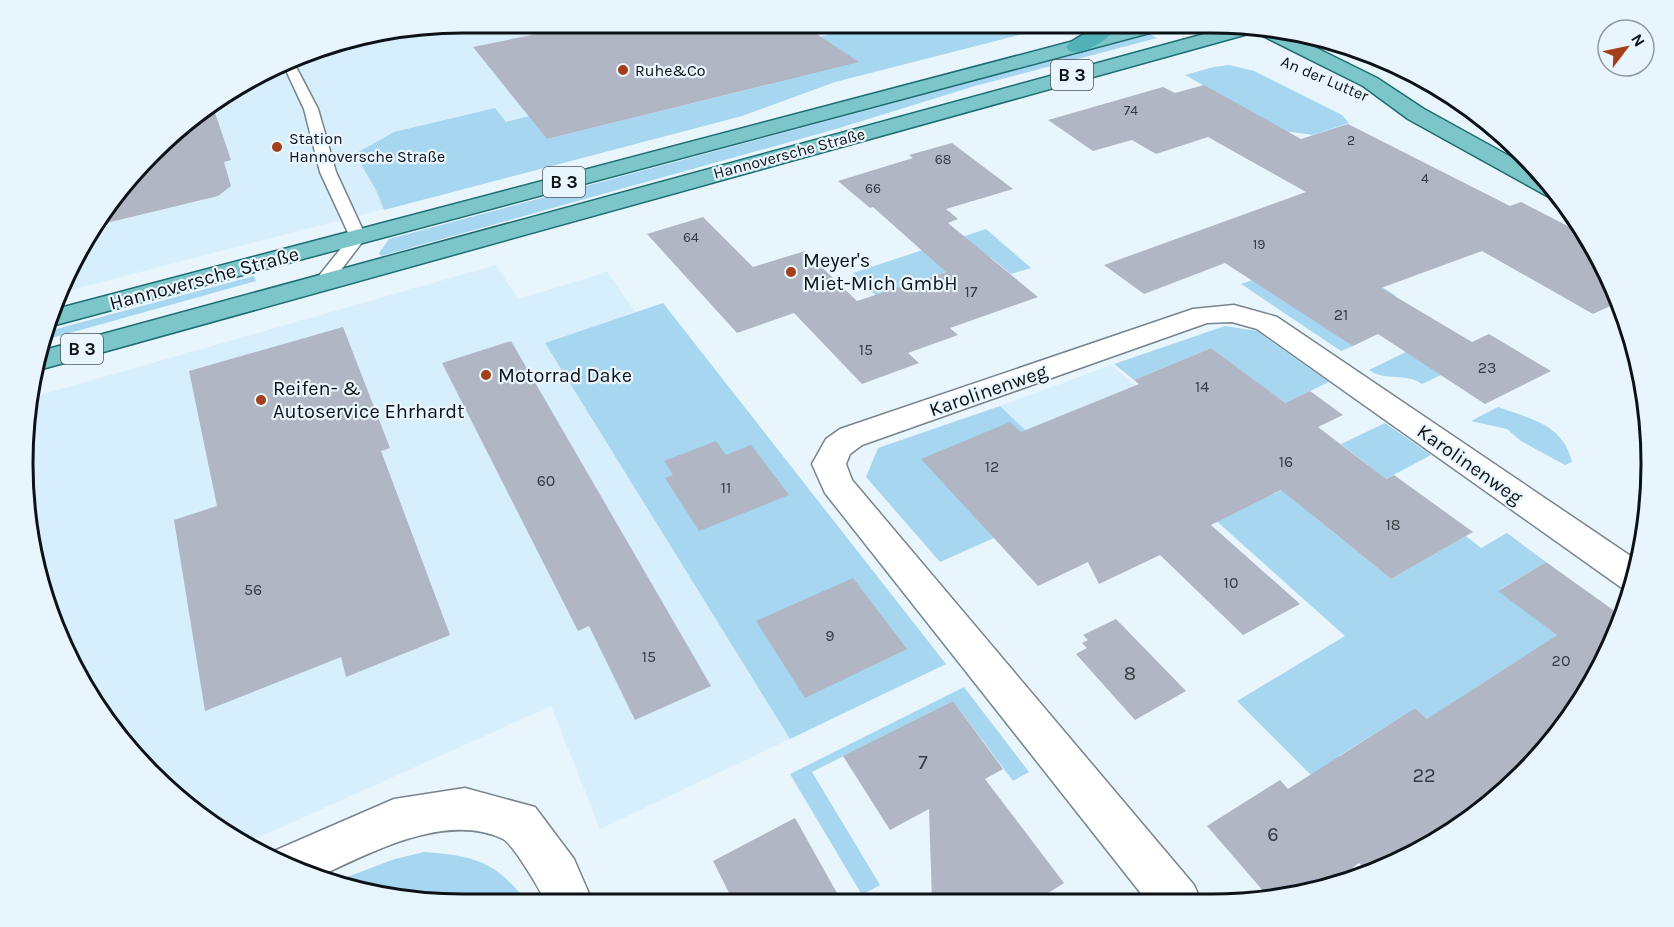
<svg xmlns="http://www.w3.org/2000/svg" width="1674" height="927" viewBox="0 0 1674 927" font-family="Karla,sans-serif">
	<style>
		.built { fill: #d7effd }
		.green { fill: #a7d6f1 }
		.building { fill: #b0b6c4 }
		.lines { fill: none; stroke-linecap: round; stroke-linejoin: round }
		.service-casing { stroke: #76848c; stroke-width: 3 }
		.minor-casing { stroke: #76848c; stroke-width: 3 }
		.primary-casing { stroke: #1c6d72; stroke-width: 3 }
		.trunk-casing { stroke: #1c6d72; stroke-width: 3 }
		.service { fill: #fff; fill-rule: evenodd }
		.minor { fill: #fff; fill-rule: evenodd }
		.primary { fill: #7cc5c8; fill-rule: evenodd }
		.trunk { fill: #50b2b6; fill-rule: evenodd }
		.poi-dot { fill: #a53e1a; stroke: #e9f5fd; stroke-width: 2 }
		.labels { text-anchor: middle; stroke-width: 4.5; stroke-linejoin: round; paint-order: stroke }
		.far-number-label { font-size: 14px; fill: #363b42 }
		.far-poi-label { font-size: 16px; fill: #0d1216; stroke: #e9f5fd; text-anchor: start }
		.far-street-label { font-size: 16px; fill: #0d1216; stroke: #e9f5fd }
		.number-label { font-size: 16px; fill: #363b42 }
		.shield { fill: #e9f5fd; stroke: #4f565b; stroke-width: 1.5 }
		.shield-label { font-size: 18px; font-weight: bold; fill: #0d1216 }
		.poi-label { font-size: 20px; fill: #0d1216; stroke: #e9f5fd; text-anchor: start }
		.street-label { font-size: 20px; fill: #0d1216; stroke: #e9f5fd }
		.near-number-label { font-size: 20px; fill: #363b42 }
		.rim { fill: none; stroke: #0d1216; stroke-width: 3 }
	</style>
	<rect width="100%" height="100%" fill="#e9f5fd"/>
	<!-- built -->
	<g class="built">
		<path d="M464,23H1066L835,82L742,116L63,292L97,218L195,113L322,46Z"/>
		<path d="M496,265L518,299L607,272L636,312L545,343L790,739L600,829L551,706L242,845L132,754L56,632L23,492L33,397Z"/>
		<path d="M1111,365L1172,416L1062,465L1000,406Z"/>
	</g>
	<!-- green -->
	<g class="green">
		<path d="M880,23H1066L835,82L742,116L384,210L376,190L355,154L394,132L495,108L506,122L529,116L547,139L771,84L738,56Z"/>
		<path d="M1150,34L1157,38L975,86L836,129L381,256L379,253L389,239Z"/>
		<path d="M1229,65L1254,71L1342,115L1349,123L1313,135L1284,131L1185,75L1214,67Z"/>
		<path d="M986,229L1031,268L1011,274L990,257L906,285L907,327L853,273Z"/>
		<path d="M1330,253L1396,296L1383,303L1353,346L1341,351L1241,284Z"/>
		<path d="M254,276L256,281L41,341L45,332Z"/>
		<path d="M663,303L946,664L790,739L545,343Z"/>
		<path d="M1225,326L1257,331L1329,382L1285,403L1225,454L1274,494L1319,471L1334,482L1368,465L1341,444L1385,423L1431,455L1314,517L1391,579L1466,536L1481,548L1507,533L1546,562L1499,590L1557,635L1469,692L1475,762L1415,708L1339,756L1363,827L1237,701L1345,636L1155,466L940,562L866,477L878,448L1000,406L1062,465L1264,388L1211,348L1134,380L1114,364Z"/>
		<path d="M1418,346L1441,375L1422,384C1405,372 1386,382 1369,370Z"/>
		<path d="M1498,407C1531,419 1563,424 1572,462L1565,465L1521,441L1507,429L1471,421Z"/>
		<path d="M964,687L1029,772L1013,781L953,701L812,772L880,885L862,895L790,774Z"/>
		<path d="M424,852C476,856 495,861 528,903L435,904L331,883L395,859Z"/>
	</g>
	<!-- building -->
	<g class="building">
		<path d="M590,23H800L859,62L547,139L473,47Z"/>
		<path d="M1204,85L1301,139L1348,124L1510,206L1521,202L1585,235L1606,269L1619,302L1593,314L1482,251L1381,288L1472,342L1489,334L1551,371L1485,404L1378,334L1353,346L1225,263L1144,294L1104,265L1306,192L1208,137L1156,154L1132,140L1093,151L1048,120L1163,87L1175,93Z"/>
		<path d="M212,104L231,160L224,162L231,186L218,196L94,226L97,218L195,113Z"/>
		<path d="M952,143L1013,189L946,209L958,219L948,223L1038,297L950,328L958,335L908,353L919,363L862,384L794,313L737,333L647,234L703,217L753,267L805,251L857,301L946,272L873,207L870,208L838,181L913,158L909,155Z"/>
		<path d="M343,327L390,448L381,451L450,635L346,677L341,657L205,711L174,520L217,506L189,371Z"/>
		<path d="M511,341L711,686L635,720L589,626L578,631L442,363Z"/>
		<path d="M1211,348L1285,403L1310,391L1343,415L1318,427L1386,479L1394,475L1473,532L1391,579L1281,490L1211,525L1300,604L1243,635L1160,555L1099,584L1088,562L1038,586L921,459L1010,422L1021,432L1139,384L1134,380Z"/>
		<path d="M716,441L726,455L751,445L789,495L699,531L665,478L673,475L664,461Z"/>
		<path d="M1546,562L1623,617L1592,684L1523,774L1455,830L1369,873L1359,863L1324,888L1271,900L1207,826L1280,780L1288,789L1415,708L1427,719L1557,635L1498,591Z"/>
		<path d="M853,578L907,649L805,698L756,621Z"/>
		<path d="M1116,619L1186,691L1135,720L1076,654L1087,648L1082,643L1088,640L1083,635Z"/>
		<path d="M953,701L1003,769L985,779L1064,883L1034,902H932L929,809L890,830L843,756Z"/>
		<path d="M795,818L842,902L734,903L713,861Z"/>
	</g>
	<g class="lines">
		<!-- service casing -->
		<g class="service-casing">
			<path id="service" d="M293,61L318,109L336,172L366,237L329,286H317L314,282L350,237L320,172L304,109L284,66Z"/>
		</g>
		<!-- minor casing -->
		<g class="minor-casing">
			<g id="minor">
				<path d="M1234,305L1277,317L1638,561L1631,591L1622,588L1257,329L1232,322L1207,323L862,445L850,454L846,464L852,480L1194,885L1201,901H1147L825,493L812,464L826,439L840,429L1193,309Z"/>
				<path d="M465,788L535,807L574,859L593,903H546C541,891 513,844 503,839C446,811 368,854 316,878L271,858L274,851L394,799Z"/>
			</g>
		</g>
		<!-- primary casing -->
		<g class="primary-casing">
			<g id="primary">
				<path d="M1142,23H1174L1172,27L48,327L56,309Z"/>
				<path d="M1241,24L1282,31L1377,78L1424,109L1538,172L1562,197L1547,196L1408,119L1363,86L1255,32L35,371L37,352Z"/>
			</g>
		</g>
		<!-- trunk casing -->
		<g class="trunk-casing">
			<path id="trunk" d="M1100,23H1120C1110,38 1087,56 1069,51L1066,47C1074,36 1091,34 1100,23Z"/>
		</g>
		<!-- service -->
		<use href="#service" class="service"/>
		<!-- minor -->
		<use href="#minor" class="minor"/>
		<!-- primary -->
		<use href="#primary" class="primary"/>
		<!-- trunk -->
		<use href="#trunk" class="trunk"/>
	</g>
	<!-- markers -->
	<g class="poi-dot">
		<circle cx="623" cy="70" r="6"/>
		<circle cx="277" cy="147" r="6"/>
		<circle cx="791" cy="272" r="6"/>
		<circle cx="486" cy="375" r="6"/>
		<circle cx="261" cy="400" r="6"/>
	</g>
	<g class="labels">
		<!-- far-number labels -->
		<g class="far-number-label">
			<text x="1131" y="115">74</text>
			<text x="1351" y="145">2</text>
			<text x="943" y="164">68</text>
			<text x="1425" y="183">4</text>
			<text x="873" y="193">66</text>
			<text x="691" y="242">64</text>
			<text x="1259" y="249">19</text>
		</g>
		<!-- far-poi labels -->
		<g class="far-poi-label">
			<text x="635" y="76">Ruhe&amp;Co</text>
			<text x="289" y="144">Station<tspan x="289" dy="18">Hannoversche Straße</tspan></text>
		</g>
		<!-- far-street labels -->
		<g class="far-street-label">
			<text transform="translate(1325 78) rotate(23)" y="6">An der Lutter</text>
			<text transform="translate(789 153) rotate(-15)" y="6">Hannoversche Straße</text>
		</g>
		<!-- number labels -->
		<g class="number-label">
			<text x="971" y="297">17</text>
			<text x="1341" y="320">21</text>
			<text x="866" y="355">15</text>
			<text x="1487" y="373">23</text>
			<text x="1202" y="392">14</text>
			<text x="1286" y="467">16</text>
			<text x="992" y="472">12</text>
			<text x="546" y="486">60</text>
			<text x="726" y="493">11</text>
			<text x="1393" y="530">18</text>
			<text x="1231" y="588">10</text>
			<text x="253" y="595">56</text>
			<text x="830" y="641">9</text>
			<text x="649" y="662">15</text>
			<text x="1561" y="666">20</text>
		</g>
		<!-- shield labels -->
		<g class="shield">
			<rect x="1051" y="60" width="42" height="30" rx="4.5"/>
			<rect x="543" y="167" width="42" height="30" rx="4.5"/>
			<rect x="61" y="334" width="42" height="30" rx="4.5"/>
		</g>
		<g class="shield-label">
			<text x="1072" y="81">B 3</text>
			<text x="564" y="188">B 3</text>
			<text x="82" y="355">B 3</text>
		</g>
		<!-- poi labels -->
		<g class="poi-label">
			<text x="803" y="267">Meyer's<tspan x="803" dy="23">Miet-Mich GmbH</tspan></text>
			<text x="498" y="382">Motorrad Dake</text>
			<text x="273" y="395">Reifen- &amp;<tspan x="273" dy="23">Autoservice Ehrhardt</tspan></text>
		</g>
		<!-- street labels -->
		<g class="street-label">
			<text transform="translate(204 278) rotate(-15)" y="7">Hannoversche Straße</text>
			<text transform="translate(988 390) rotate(-19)" y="7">Karolinenweg</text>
			<text transform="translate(1470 464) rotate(35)" y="7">Karolinenweg</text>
		</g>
		<!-- near-number labels -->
		<g class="near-number-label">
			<text x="1130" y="680">8</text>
			<text x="923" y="769">7</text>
			<text x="1424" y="782">22</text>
			<text x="1273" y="841">6</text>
		</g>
	</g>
	<!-- crop -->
	<path d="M0 0H1674V927H0ZM463 33H1211A430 430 0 0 1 1641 463V464A430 430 0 0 1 1211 894H463A430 430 0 0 1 33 464V463A430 430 0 0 1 463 33Z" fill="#e9f5fd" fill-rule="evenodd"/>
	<path class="rim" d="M463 33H1211A430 430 0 0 1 1641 463V464A430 430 0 0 1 1211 894H463A430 430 0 0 1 33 464V463A430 430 0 0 1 463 33Z"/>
	<!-- north arrow -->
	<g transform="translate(1626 48) rotate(58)"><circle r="28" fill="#e9f5fd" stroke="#919aa1" stroke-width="1.5"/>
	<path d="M0-4.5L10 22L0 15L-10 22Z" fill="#a53e1a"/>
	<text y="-9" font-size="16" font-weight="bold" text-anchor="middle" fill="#0d1216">N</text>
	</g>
</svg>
